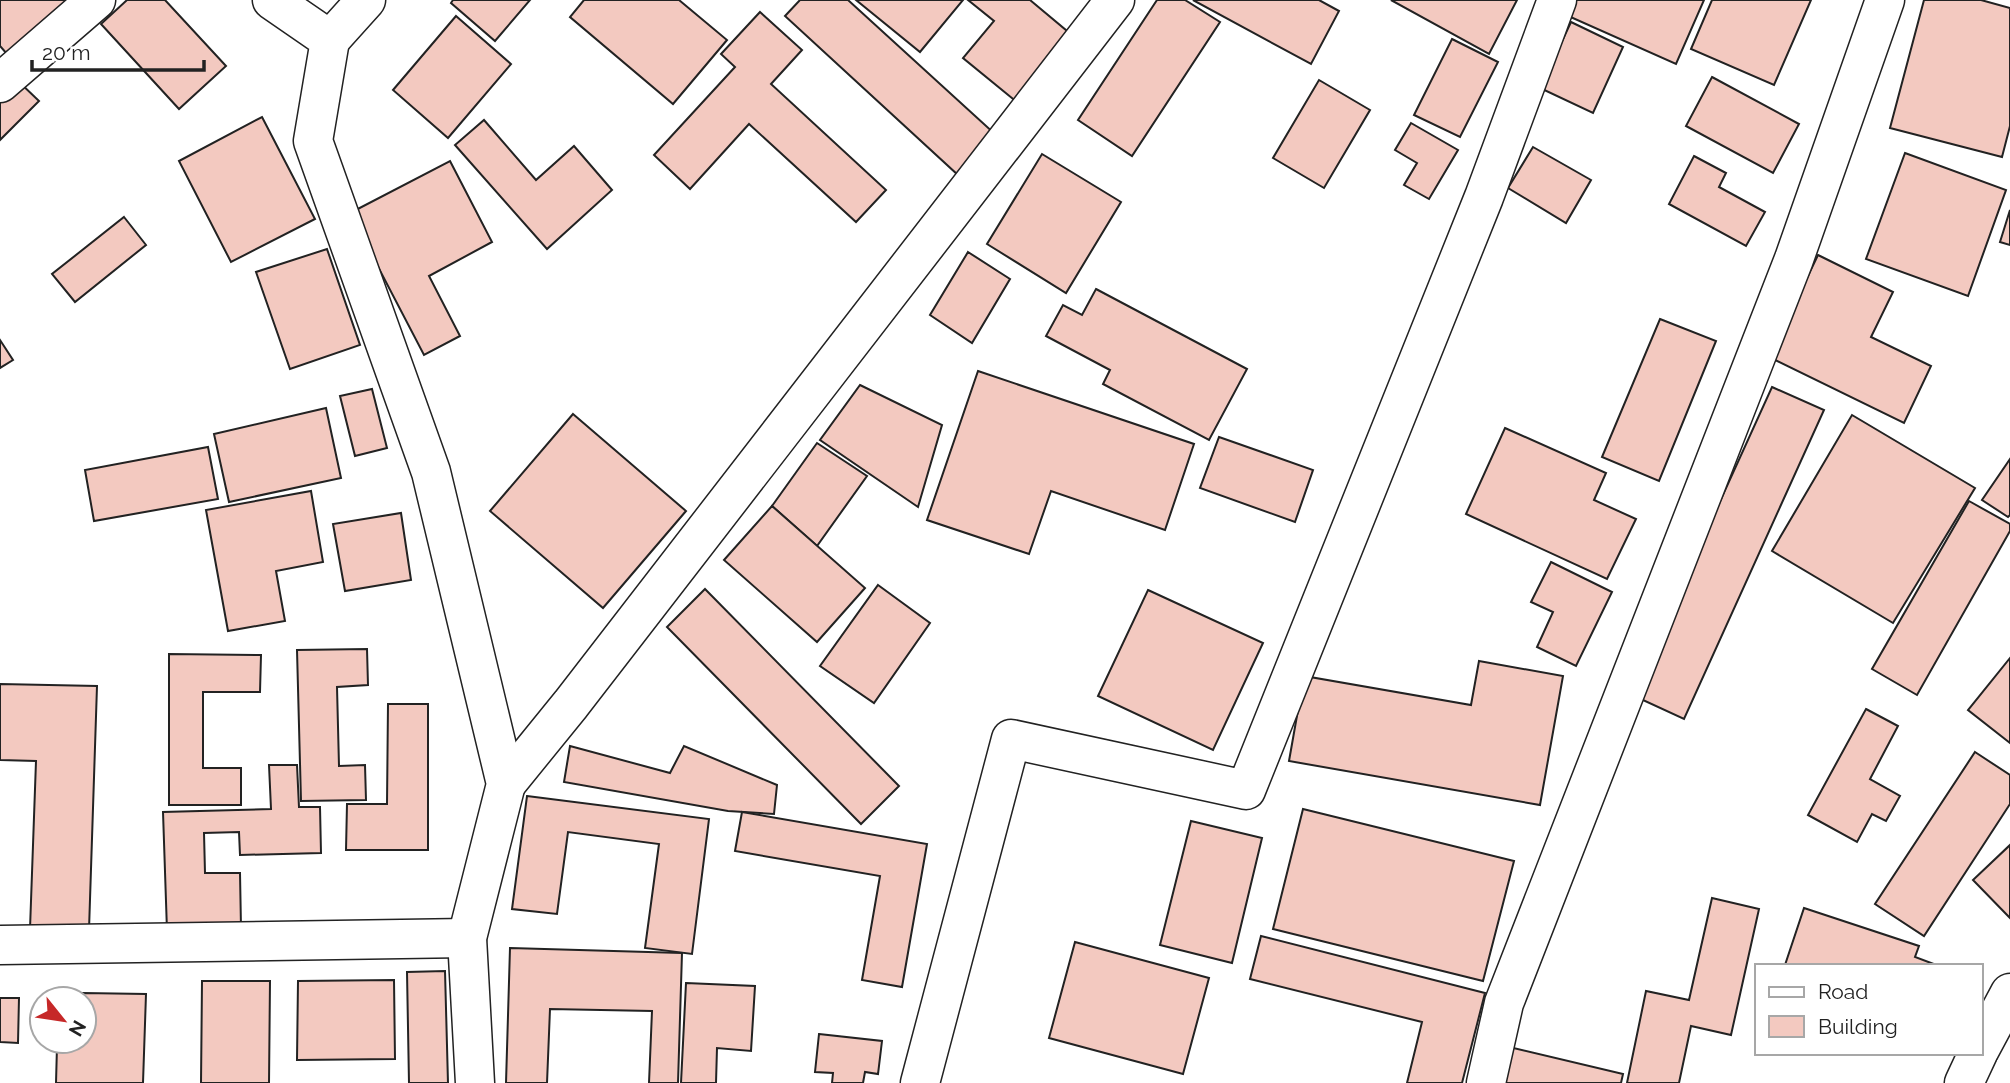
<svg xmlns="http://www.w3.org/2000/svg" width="2010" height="1083" viewBox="0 0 2010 1083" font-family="Raleway,sans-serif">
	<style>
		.building { fill: #f3c9c0; stroke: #222; stroke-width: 2 }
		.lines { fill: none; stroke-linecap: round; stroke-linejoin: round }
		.minor-casing { stroke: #222; stroke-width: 41 }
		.minor { stroke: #fff; stroke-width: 38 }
	</style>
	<rect width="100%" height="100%" fill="#fff"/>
	<!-- building -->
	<g class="building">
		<path d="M0,0H70L7,54L0,46Z"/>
		<path d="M127,0H165L226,66L179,109L101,24Z"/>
		<path d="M453,0H530L495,41L451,3Z"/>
		<path d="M584,0H679L727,40L673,104L570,17Z"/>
		<path d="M800,0H848L996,135L958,175L785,16Z"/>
		<path d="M856,0H963L920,52Z"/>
		<path d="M968,0H1030L1079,41L1024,108L963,58L994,21Z"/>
		<path d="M1157,0H1185L1220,22L1132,156L1078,120Z"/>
		<path d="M1193,0H1319L1339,11L1311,64Z"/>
		<path d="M1391,0H1517L1489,54Z"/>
		<path d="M1573,0H1704L1676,64L1566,15Z"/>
		<path d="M1712,0H1811L1774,85L1691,49Z"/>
		<path d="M1924,0H1981L2010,8V126L2002,157L1890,128Z"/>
		<path d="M760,12L802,50L771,84L886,190L856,222L749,124L690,189L654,155L735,67L721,54Z"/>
		<path d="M456,16L511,64L448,138L393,90Z"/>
		<path d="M1571,22L1623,47L1593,113L1540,88Z"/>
		<path d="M1452,39L1498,62L1460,137L1414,115Z"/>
		<path d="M1712,77L1799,124L1773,173L1686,126Z"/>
		<path d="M16,79L39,101L0,140V96Z"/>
		<path d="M1319,80L1370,110L1324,188L1273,158Z"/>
		<path d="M262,117L315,219L231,262L179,161Z"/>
		<path d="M484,120L536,180L574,146L612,190L547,249L455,145Z"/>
		<path d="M1411,123L1458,150L1429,199L1404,185L1417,163L1395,150Z"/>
		<path d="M1533,147L1591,180L1566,223L1508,188Z"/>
		<path d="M1905,153L2006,190L1968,296L1866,259Z"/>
		<path d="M1042,154L1121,202L1066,293L987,244Z"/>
		<path d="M1694,156L1726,173L1719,187L1765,212L1746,246L1669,204Z"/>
		<path d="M450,161L492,242L429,276L460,336L424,355L350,213Z"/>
		<path d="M2010,210V245L2000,242Z"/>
		<path d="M124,217L146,245L75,302L52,274Z"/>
		<path d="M327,249L360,345L290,369L256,272Z"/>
		<path d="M968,252L1010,279L972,343L930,315Z"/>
		<path d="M1818,255L1893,292L1871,337L1931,366L1904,423L1769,357Z"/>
		<path d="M1096,289L1247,369L1209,440L1103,384L1110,370L1046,336L1063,305L1082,315Z"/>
		<path d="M1660,319L1716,341L1659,481L1602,457Z"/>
		<path d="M0,340L13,360L0,368Z"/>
		<path d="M978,371L1194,444L1165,530L1051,491L1029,554L927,520Z"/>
		<path d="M860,385L942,425L918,507L820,440Z"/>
		<path d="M1772,387L1824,410L1684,719L1632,695Z"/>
		<path d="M372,389L387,448L355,456L340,396Z"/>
		<path d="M326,408L341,478L229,502L214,434Z"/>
		<path d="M573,414L686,511L603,608L490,511Z"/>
		<path d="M1852,415L1975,488L1893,623L1772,551Z"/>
		<path d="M1505,428L1606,473L1594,500L1636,519L1607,579L1466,514Z"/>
		<path d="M1219,437L1313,470L1295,522L1200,488Z"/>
		<path d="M817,443L867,476L817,546L772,506Z"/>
		<path d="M208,447L218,499L94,521L85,470Z"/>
		<path d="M2010,459V515L2008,517L1982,500Z"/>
		<path d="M311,491L323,562L276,571L285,621L228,631L206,510Z"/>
		<path d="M1969,501L2010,524V531L1917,695L1872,669Z"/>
		<path d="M772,506L865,588L817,642L724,560Z"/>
		<path d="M401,513L411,580L345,591L333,524Z"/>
		<path d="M1551,562L1612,592L1576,666L1537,647L1553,612L1531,602Z"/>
		<path d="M878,585L930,623L874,703L820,666Z"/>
		<path d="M705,589L899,786L861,824L667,627Z"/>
		<path d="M1148,590L1263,643L1213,750L1098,696Z"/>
		<path d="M367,649L368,685L337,687L339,766L365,765L366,800L301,801L297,650Z"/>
		<path d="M169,654L261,655L260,692H203V768H241V805H169Z"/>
		<path d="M2010,658V743L1968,710Z"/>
		<path d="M1479,661L1563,676L1540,805L1289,761L1304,676L1471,705Z"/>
		<path d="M0,684L97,686L89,930L30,929L36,761L0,760Z"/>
		<path d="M388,704H428V850H346L347,804H387Z"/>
		<path d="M1866,709L1898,726L1870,779L1900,796L1886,821L1872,814L1857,842L1808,815Z"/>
		<path d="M570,746L670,773L684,746L777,785L774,814L728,811L564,782Z"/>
		<path d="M1975,752L2010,775V804L1924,936L1875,904Z"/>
		<path d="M269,765H297L299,807H320L321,853L240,855L239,832L204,833L205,873H240L241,928L167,931L163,812L271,809Z"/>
		<path d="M527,796L709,819L692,954L645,948L659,844L568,832L557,914L512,909Z"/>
		<path d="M1303,809L1514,861L1483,981L1273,929Z"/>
		<path d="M742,812L927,844L902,987L862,980L880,876L735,851Z"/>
		<path d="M1191,821L1262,838L1232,963L1160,945Z"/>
		<path d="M2010,845V918L1973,880Z"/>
		<path d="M1712,898L1759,909L1731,1035L1691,1026L1679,1083H1627L1646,991L1689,1000Z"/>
		<path d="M1804,908L1919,946L1915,957L1939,966L1785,965Z"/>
		<path d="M1261,936L1485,993L1462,1083H1407L1422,1022L1250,979Z"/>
		<path d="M1075,942L1209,978L1183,1074L1049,1038Z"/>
		<path d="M510,948L682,953L678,1083H649L652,1011L550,1009L547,1083H506Z"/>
		<path d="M445,971L448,1083H409L407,972Z"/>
		<path d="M394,980L395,1059L297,1060L298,981Z"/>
		<path d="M202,981H270L269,1083H201Z"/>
		<path d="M686,983L755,986L751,1051L717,1048L716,1083H681Z"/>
		<path d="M83,993L146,994L143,1083H56L57,1046H82V1041H84Z"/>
		<path d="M0,998H19L18,1043L0,1042Z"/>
		<path d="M819,1034L882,1041L878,1074L865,1072L863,1083H832L833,1073L815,1072Z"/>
		<path d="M1505,1046L1623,1074L1621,1083H1495Z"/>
	</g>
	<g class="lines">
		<!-- minor casing -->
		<g class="minor-casing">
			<g id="minor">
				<path d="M272,0L330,40L313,141L431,472L506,784L467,938L475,1083"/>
				<path d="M330,40L366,0"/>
				<path d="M0,83L96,0"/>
				<path d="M506,784L571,704L1115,0"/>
				<path d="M0,945L467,938"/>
				<path d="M1980,1049L2010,993"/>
				<path d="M920,1083L1011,739L1246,790L1484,197L1557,0"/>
				<path d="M1486,1083L1504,1003L1794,259L1885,0"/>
				<path d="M1964,1083L1978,1053"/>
			</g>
		</g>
		<!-- minor -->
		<use href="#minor" class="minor"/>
	</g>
	<!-- legend -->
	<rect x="1755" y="964" width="228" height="91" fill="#ffffff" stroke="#a7a7a7" stroke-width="2"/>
	<rect x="1769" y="987" width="35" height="10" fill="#ffffff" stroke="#a7a7a7" stroke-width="2"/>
	<text x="1818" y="999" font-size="21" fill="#222222">Road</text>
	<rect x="1769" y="1016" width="35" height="21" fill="#f3c9c0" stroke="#a7a7a7" stroke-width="2"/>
	<text x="1818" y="1034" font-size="21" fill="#222222">Building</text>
	<!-- north arrow -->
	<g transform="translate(63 1020) rotate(120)"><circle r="33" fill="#ffffff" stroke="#a7a7a7" stroke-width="2"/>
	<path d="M0-5L12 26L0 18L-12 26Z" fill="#c62828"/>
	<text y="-10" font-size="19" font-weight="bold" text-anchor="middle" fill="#222222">N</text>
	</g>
	<!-- scale -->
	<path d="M32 60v10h172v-10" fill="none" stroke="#222222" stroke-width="3.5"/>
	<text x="42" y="60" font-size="21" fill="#222222" stroke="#ffffff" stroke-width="5" paint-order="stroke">20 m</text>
</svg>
